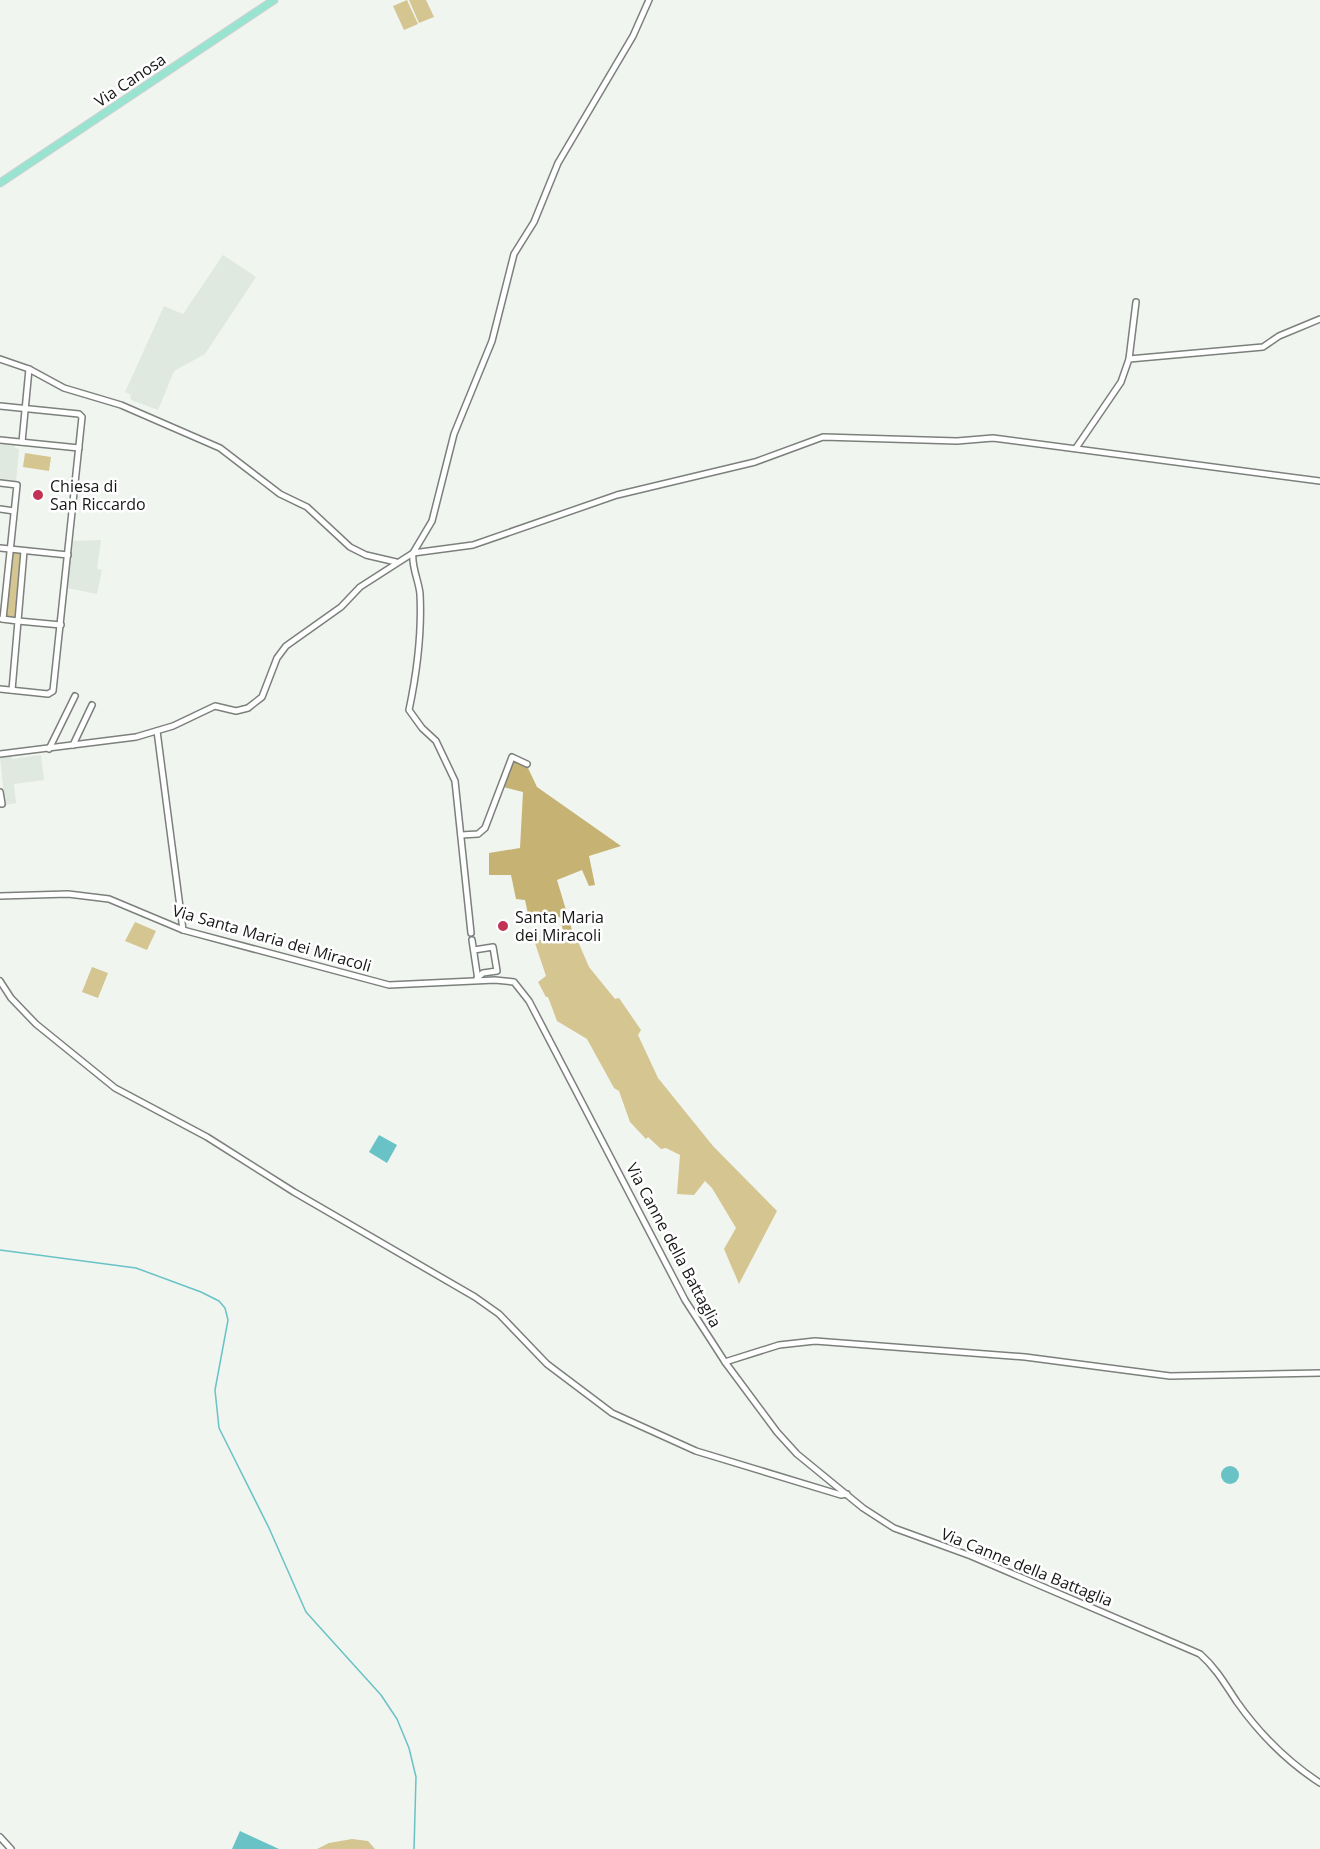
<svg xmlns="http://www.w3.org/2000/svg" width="1320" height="1849" viewBox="0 0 1320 1849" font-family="'Open Sans',sans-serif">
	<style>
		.built { fill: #dfe9df }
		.green { fill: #d5c590 }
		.forest { fill: #c6b273 }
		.water { fill: #69c2c5 }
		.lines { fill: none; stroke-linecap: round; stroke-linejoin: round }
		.stream { stroke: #69c2c5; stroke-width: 1.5 }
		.minor-casing { stroke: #7c807c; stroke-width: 8 }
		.major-casing { stroke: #d0d1d0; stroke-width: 9 }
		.minor { stroke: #fff; stroke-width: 5 }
		.major { stroke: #98e4d0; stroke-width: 7 }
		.poi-dot { fill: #c23254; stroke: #fff; stroke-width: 2 }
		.labels { text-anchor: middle; stroke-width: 5; stroke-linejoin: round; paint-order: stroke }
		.street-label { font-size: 16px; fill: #161716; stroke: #fff }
		.poi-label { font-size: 16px; fill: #161716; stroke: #fff; text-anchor: start }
	</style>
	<rect width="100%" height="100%" fill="#f0f5f0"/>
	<!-- built -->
	<g class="built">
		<path d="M223,255L256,277L205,354L174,371L158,410L131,400L130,394L125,392L164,306L183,314Z"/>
		<path d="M0,443L15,445V448L19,449L16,482L0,480Z"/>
		<path d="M101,540L97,569L102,570L97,594L67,588L73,541Z"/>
		<path d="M41,755L44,780L14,784L16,803L5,805L0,757L11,756L12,759Z"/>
	</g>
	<!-- green -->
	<g class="green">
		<path d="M407,0L418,24L404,30L393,6Z"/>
		<path d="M409,0H426L434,17L419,23Z"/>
		<path d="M25,453L51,457L49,471L23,467Z"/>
		<path d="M12,552L22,553L15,618L5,617Z"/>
		<path d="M135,922L156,931L147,950L125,941Z"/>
		<path d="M577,939L589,967L615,999L619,998L641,1030L638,1035L658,1078L713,1146L777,1211L739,1284L724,1249L736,1228L712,1188L705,1181L694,1195L677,1194L680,1155L666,1148L661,1149L648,1137L646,1139L630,1122L619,1091L614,1088L587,1039L557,1021L548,997H546L538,982L546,976L534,940Z"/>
		<path d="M92,967L108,973L98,998L82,992Z"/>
		<path d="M352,1839L368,1841L375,1849H317L329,1843Z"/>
	</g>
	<!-- forest -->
	<path class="forest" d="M514,759L528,768L537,787L621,846L589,856L595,885L589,886L582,870L557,880L572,930L563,931L560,917L530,923L525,900L516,899L511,875H489V853L520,848L523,792L499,786L510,760Z"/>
	<!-- water -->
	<g class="water">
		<path d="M379,1135L397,1145L387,1163L369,1152Z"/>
		<circle cx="1230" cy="1475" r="9"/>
		<path d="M240,1831L279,1849H232Z"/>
	</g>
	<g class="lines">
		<!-- stream -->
		<path class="stream" d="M0,1250L136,1268L201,1292L219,1301L225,1308L228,1320L215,1390L219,1428L269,1528L306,1612L381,1695L397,1719L409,1748L416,1777L414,1849"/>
		<!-- minor casing -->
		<g class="minor-casing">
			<g id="minor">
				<path d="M0,359L29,369L64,388L121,405L220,448L280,494L307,507L350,547L366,555L396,562"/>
				<path d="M1129,359L1136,302"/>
				<path d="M0,406L79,414L82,417L53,691L48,694L0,689"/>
				<path d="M0,440L79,448"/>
				<path d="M22,442L29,369"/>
				<path d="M1076,448L1121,382L1129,359L1263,347L1279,336L1320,319"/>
				<path d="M0,483L17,485L3,619"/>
				<path d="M0,509L14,511"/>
				<path d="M0,548L68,555"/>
				<path d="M24,551L18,621L61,625"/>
				<path d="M2,619L18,621L12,690"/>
				<path d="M157,731L183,930"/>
				<path d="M73,745L92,705"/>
				<path d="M49,749L75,696"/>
				<path d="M0,754L136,737L173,726L215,706L236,711L248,708L262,697L277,658L286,646L341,607L360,587L413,553L473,545L617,495L755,462L823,437L957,441L993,438L1320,481"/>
				<path d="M0,792L2,804"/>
				<path d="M461,835L478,834L485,828L512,757L527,764"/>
				<path d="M0,896L68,894L109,899L183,930L389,985L495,980L514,982L529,1001L685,1300L725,1362L777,1432L797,1454L863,1508L894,1528L971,1556L1200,1654C1216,1668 1225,1684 1237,1702C1259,1733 1288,1762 1320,1783"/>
				<path d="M471,933L455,781L436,741L422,728L409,710C417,672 422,633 420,594C419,581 411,566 413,553L432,521L454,434L492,341L514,254L534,222L558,163L633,36L649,0"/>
				<path d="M472,940L478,980"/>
				<path d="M474,950L493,947L497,971L483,973L477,978"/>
				<path d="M0,981L11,998L36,1024L115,1088L207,1137L294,1192L475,1297L499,1314L547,1364L612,1413L696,1451L841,1495L847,1494"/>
				<path d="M725,1362L779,1345L815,1341L1025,1357L1170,1376L1320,1373"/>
				<path d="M0,1837L11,1849"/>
			</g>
		</g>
		<!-- major casing -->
		<g class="major-casing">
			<path id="major" d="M0,183L274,0"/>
		</g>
		<!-- minor -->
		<use href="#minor" class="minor"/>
		<!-- major -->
		<use href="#major" class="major"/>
	</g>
	<!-- markers -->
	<g class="poi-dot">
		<circle cx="38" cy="495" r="6"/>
		<circle cx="503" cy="926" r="6"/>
	</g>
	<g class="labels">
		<!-- street labels -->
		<g class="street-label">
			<text transform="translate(130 80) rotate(-34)" y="6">Via Canosa</text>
			<text transform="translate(272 938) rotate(16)" y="6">Via Santa Maria dei Miracoli</text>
			<text transform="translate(674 1245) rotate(62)" y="6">Via Canne della Battaglia</text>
			<text transform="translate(1027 1567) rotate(22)" y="6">Via Canne della Battaglia</text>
		</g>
		<!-- poi labels -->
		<g class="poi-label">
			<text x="50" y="492">Chiesa di<tspan x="50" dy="18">San Riccardo</tspan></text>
			<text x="515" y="923">Santa Maria<tspan x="515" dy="18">dei Miracoli</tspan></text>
		</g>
	</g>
</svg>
